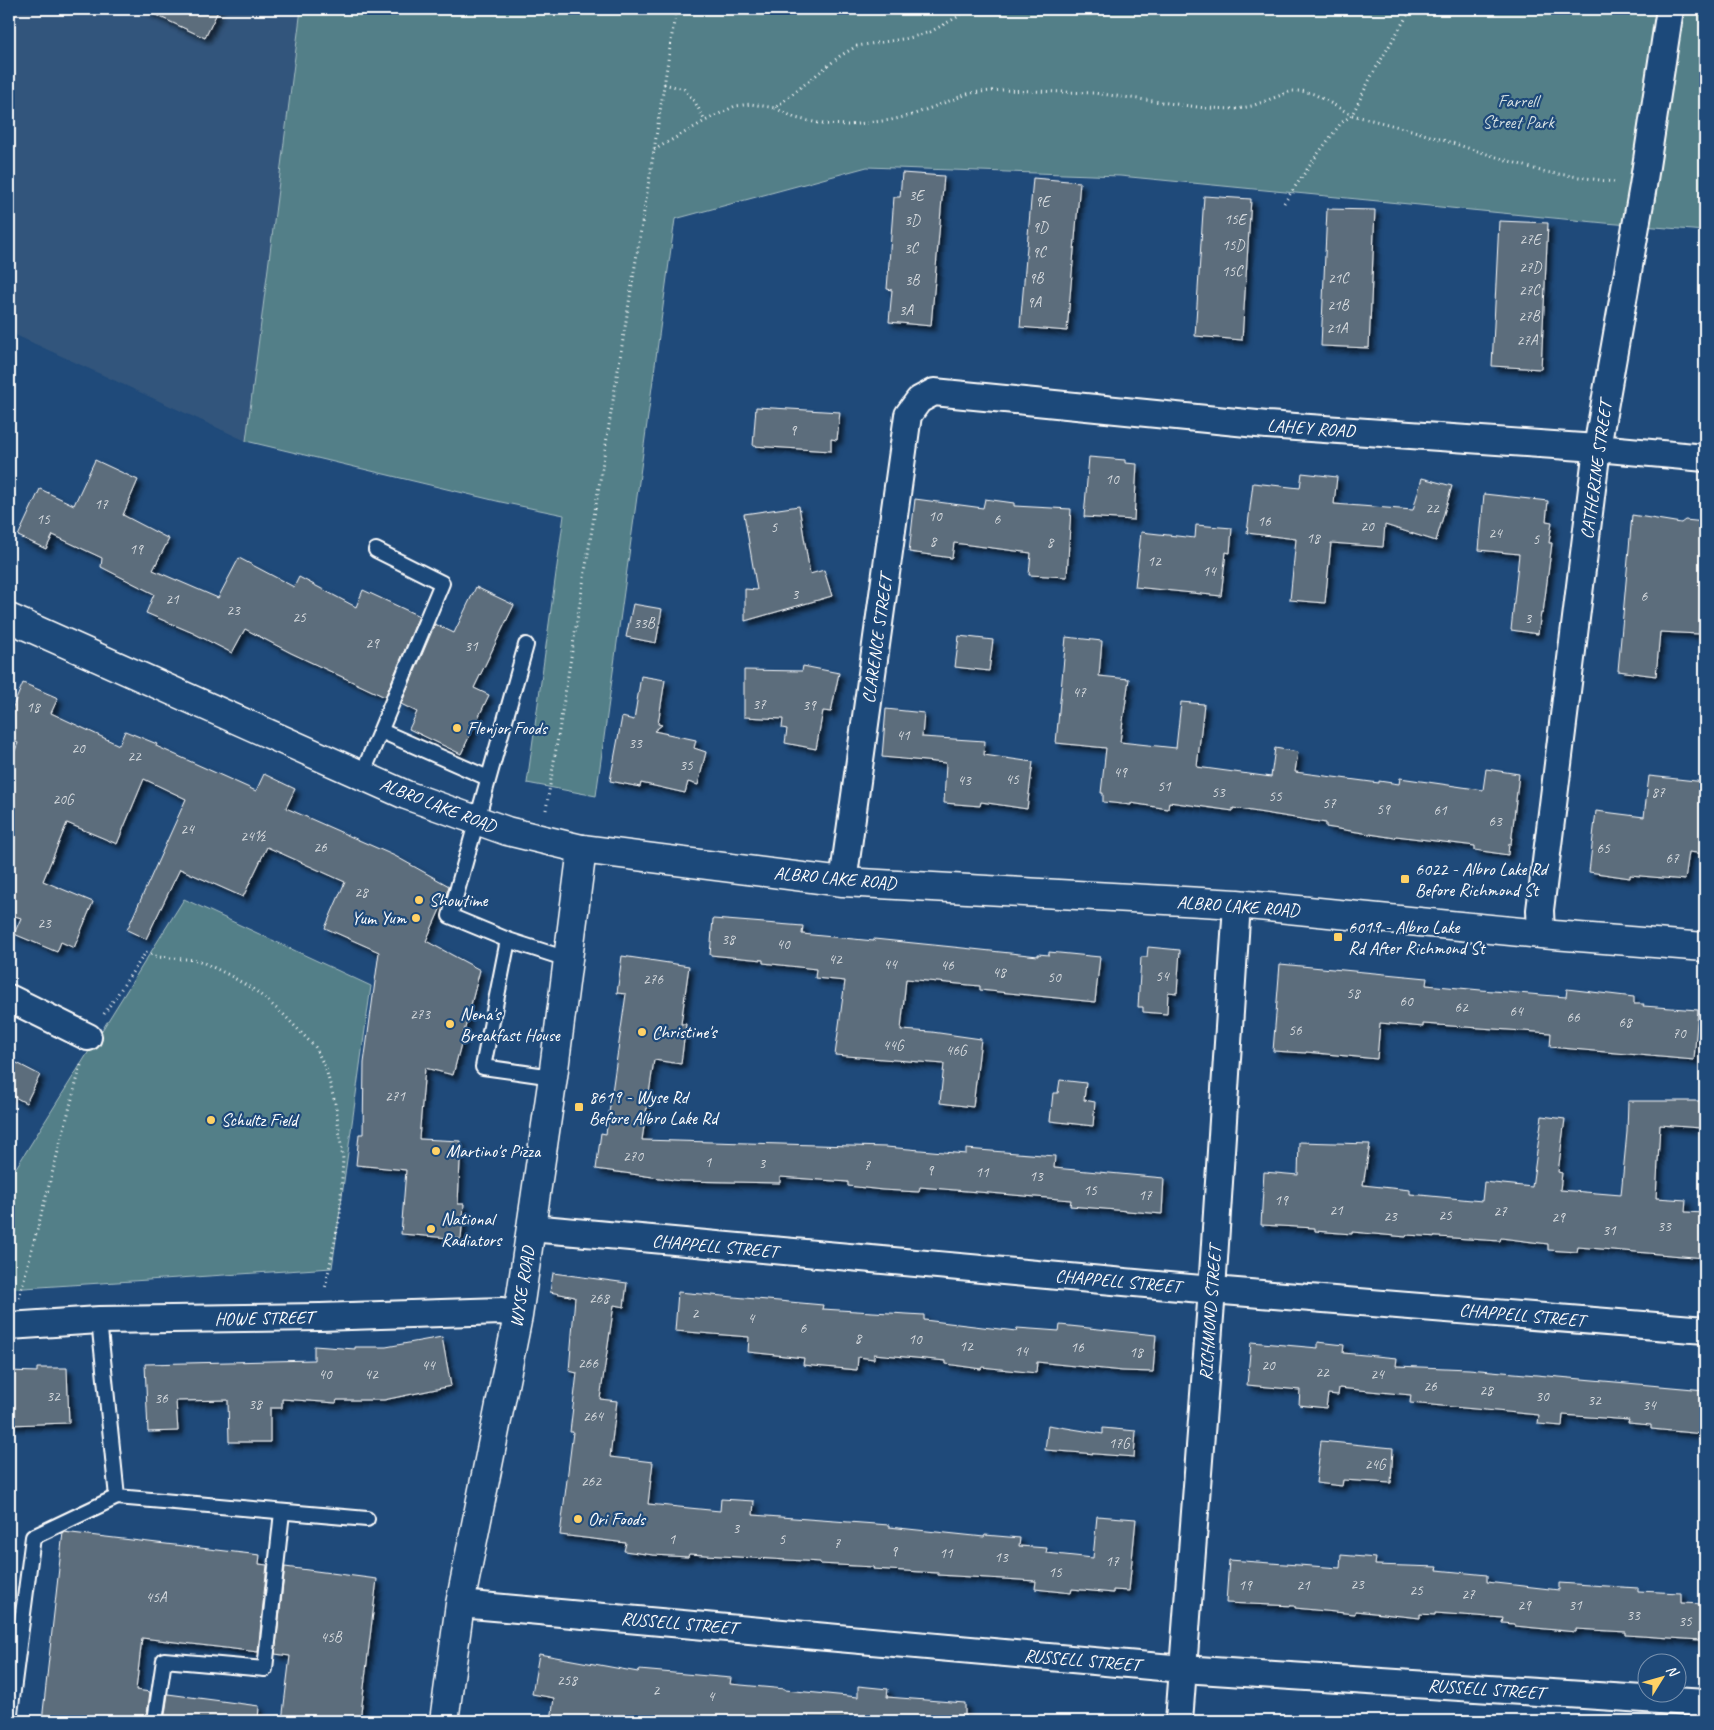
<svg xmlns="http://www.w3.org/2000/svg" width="1714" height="1730" viewBox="0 0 1714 1730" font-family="Caveat,sans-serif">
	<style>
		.built { fill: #31547b }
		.green { fill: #527f88; stroke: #a8bfc4 }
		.building { fill: #5c6d7c; stroke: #fff; filter: url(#shadow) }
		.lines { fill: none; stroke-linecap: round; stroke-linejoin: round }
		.lane-casing { stroke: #fff; stroke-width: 18 }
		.street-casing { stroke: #fff; stroke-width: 30 }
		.secondary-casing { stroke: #fff; stroke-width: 31 }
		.path { stroke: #fff; stroke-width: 3; stroke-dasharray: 1 4; stroke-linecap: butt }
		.lane { stroke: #1f4a7a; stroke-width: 14 }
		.street { stroke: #1f4a7a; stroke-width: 26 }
		.secondary { stroke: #1f4a7a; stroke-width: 28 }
		.poi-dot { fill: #ffd166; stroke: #1f4a7a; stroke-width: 2 }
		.labels { text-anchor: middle; stroke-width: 4.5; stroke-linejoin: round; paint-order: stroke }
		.number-label { font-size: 15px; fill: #d6dade }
		.park-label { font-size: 18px; fill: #d4dfe1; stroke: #1f4a7a }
		.street-label { font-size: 18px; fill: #fff; stroke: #1f4a7a }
		.poi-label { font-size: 18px; fill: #fff; stroke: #1f4a7a; text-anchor: start }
	</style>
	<defs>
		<filter id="shadow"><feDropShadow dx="4.5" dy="4.5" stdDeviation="2.5" flood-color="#0009"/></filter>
	</defs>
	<rect width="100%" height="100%" fill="#1f4a7a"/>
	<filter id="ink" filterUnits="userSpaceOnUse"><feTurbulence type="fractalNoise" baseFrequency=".02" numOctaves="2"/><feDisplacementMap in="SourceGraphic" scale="10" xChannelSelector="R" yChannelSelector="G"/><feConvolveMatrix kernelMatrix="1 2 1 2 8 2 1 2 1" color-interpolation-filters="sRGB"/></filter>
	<g filter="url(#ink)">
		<!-- built -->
		<path class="built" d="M9,9H301L246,441L9,332Z"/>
		<!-- green -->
		<g class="green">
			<path d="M301,9H1705V231L1605,223L1120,176L867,167L675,219L596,796L527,783L564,515L501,502L246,441Z"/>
			<path d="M184,899L371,986L332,1268L9,1289V1179Z"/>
		</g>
		<!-- building -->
		<g class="building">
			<path d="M143,9H219L205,38Z"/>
			<path d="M902,173L944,176L931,326L889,322L892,290L887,289L894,197H900Z"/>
			<path d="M1033,178L1080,182L1067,331L1020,327Z"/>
			<path d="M1204,196L1251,199L1242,340L1195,336Z"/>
			<path d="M1327,209L1375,210L1369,348L1321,346Z"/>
			<path d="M1499,221L1548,223L1541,369L1492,366Z"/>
			<path d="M756,407L840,412L837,440L831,439V451L753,446Z"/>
			<path d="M1089,457L1125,460V463L1137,464L1134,520L1084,517Z"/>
			<path d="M95,460L138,480L123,515L169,539L153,570L218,598L239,558L294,587L299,577L356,607L363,590L419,616L385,697L291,653L245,629L232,653L193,633L146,613L154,594L101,567L102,558L53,535L46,549L18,536L40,489L74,505Z"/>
			<path d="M1302,473L1337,477L1334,504L1413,510L1422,478L1452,486L1436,541L1385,525L1383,547L1331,543L1325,603L1290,600L1296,539L1247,533L1253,483L1300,488Z"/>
			<path d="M1484,494L1548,501L1546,521L1552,522L1549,543H1552L1543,613H1541L1538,634L1511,630L1519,554L1479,550Z"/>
			<path d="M915,499L983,508L985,499L1014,503V506L1071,509L1067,577L1029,575L1031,553L954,543L952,558L909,552Z"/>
			<path d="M799,506L810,574L824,570L832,596L745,621V589L757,590L744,514Z"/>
			<path d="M1632,515L1681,523L1685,520L1705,522V577H1702L1699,634L1660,632L1656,676L1618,671Z"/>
			<path d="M1196,525L1232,528L1230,553L1226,552L1221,596L1135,587L1141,532L1195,538Z"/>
			<path d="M476,587L514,605L474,688L489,695L461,754L409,729L417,712L401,704L435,624L454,633Z"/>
			<path d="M633,604L662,609L656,643L626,637Z"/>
			<path d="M959,636L993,640L989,671L955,667Z"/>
			<path d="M1066,637L1102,641L1099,676L1129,679L1120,742L1176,748L1181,702L1204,704L1197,767L1271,777L1275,748L1298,752L1295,772L1379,783V781L1399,784L1400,778L1483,790L1486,769L1519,774L1511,844H1509L1508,855L1475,850V846L1396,836L1395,838L1326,827V823L1233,808V811L1169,802L1168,809L1131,803V805L1103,802V793H1101L1106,748L1056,743Z"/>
			<path d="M803,666L839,673L831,712L823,711L816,749L785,743L787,729L782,728L783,719L744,717V670L802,671Z"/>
			<path d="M641,676L665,680L658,724L662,725L654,731L696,740L694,748L706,752L698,785L688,782L685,793L641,783L640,787L610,781L622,717L634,720Z"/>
			<path d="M23,683L58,698L51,713L119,745L125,731L157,744L156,746L256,791L264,774L295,789L286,808L395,856L449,886L446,896L426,941L480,970L453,1075L425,1068L419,1139L461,1141L458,1204H464L461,1239L401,1234L406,1170L356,1165L359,1134H363L364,1063L379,952L325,928L345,882L267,847L243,897L180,869L146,939L127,930L186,799L144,779L117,844L67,823L43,881L93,902L74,948L61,942L57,952L14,934L21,918L9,914V765L18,743L9,738V716Z"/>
			<path d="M886,709L924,713L922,737L985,741L984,755L1033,762L1027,809L981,802L980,806L944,803L946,763L882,757Z"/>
			<path d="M1649,776L1705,782V854L1689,852L1685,880L1630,875V878L1589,872L1596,811L1644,817Z"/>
			<path d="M713,919L803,926L802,934L874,941V939L953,947L1038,956V954L1049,955V952L1100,957L1095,1002L980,990V986L906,979L901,1030L932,1032L981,1039L973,1107L940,1103L944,1064L835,1055L845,981L815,978L816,969L763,963V960L710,955Z"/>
			<path d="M1148,947L1180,950L1177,993L1168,992L1167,1014L1143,1012V1007H1138L1141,957H1147Z"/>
			<path d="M622,956L689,966L681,1024H686L681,1064L654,1060L642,1140L886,1147L966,1154V1149L1055,1156L1054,1168L1164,1178L1162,1214L1070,1206L1071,1200L920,1187L919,1192L882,1190L848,1186V1182L780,1177V1183L681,1181L596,1169L601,1133L606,1134L626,994L617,993Z"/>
			<path d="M1280,964L1427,978L1426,985L1481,990L1566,997L1567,989L1634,997V1004H1644L1643,1006L1698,1010L1694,1060L1550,1047L1551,1033L1423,1024V1027L1380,1023L1377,1059L1306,1052V1053L1273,1051Z"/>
			<path d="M9,1059L40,1075L26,1103L9,1094Z"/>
			<path d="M1060,1080L1086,1083L1084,1100L1095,1102L1093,1126L1050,1121L1053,1093H1058Z"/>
			<path d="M1628,1101H1703L1701,1128L1660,1125L1656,1198L1686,1200L1685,1212L1705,1213V1258L1578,1247L1577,1252L1548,1250V1244L1501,1238L1500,1241L1407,1235L1406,1237L1352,1232V1234L1315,1231V1228L1261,1225L1264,1172L1298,1175L1299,1142L1370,1144L1363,1185L1410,1190V1194L1482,1201L1484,1182L1532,1187L1542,1116L1565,1119L1558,1172L1562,1173L1560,1190L1621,1195L1627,1132Z"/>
			<path d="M553,1273L627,1283L624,1307L614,1305L600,1399L617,1401L610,1457L653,1462L648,1504L720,1511L721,1499L754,1501L753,1515L889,1525V1527L984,1537L985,1535L1020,1538L1019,1546L1047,1548L1046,1553L1093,1558L1097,1516L1136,1519L1129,1591L1113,1590V1593L1072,1589L1071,1593L1035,1589L1036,1581L938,1575V1573L873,1569L874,1567L820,1564V1562L689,1554L688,1557L653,1555L624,1551L626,1543L560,1535L573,1432H570L577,1373L569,1371L575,1297L550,1292Z"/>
			<path d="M678,1292L823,1305L822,1309L924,1315V1320L1016,1331L1017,1328L1059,1331L1060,1325L1156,1335L1153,1372L1122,1371L1037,1362L1036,1373L982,1367L981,1369L946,1364V1361L874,1354V1359L858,1357L857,1370L803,1365L804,1358L748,1352L749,1337L675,1331Z"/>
			<path d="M442,1337L451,1386L384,1400H337L336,1403L282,1399V1408H270V1442H229L228,1400L176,1401L178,1431L148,1432L145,1364L314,1360V1346L355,1349V1347H386Z"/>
			<path d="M1251,1342L1318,1348V1342L1344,1345L1343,1353L1397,1358L1396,1366L1469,1369L1705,1390V1424H1704L1703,1434L1651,1429V1425L1628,1423L1629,1420L1563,1415L1562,1426L1538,1424L1539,1415L1410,1403L1411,1395L1339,1388L1338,1395L1328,1394L1326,1408L1299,1405L1300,1390L1247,1385Z"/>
			<path d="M37,1368H67L69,1423L9,1425V1371L37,1372Z"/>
			<path d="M1048,1425L1103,1434V1428L1136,1431L1134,1457L1045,1450Z"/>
			<path d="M1321,1441L1393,1448L1391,1483L1343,1480L1342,1486L1316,1483Z"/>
			<path d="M63,1532L260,1555L259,1564L267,1565L258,1652L142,1638L136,1690L150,1692L146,1721H42Z"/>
			<path d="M1341,1555L1376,1558L1375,1565L1438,1567L1437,1570L1487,1575V1582L1559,1590V1583L1638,1588V1591L1681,1593V1603L1702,1604L1700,1640L1626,1635V1632L1576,1629V1632L1515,1626V1624L1502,1623L1503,1618L1435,1613V1615L1420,1614V1618L1355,1611V1614L1295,1608V1606L1226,1603L1229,1560L1340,1568Z"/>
			<path d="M285,1567L377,1579L360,1721H282L290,1656L275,1654Z"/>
			<path d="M539,1654L638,1672L639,1670L731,1678L730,1684L785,1689V1690L858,1697V1686L888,1689L887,1697L965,1703V1721H715L668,1717L667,1721H551L554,1698L532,1694Z"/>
			<path d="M168,1694L259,1706L258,1721H164Z"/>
		</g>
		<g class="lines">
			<!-- lane casing -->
			<g class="lane-casing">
				<g id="lane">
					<path d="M526,645L450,916L508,940L567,959"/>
					<path d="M381,731L488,778"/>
					<path d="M362,775L442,583L376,550"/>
					<path d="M508,940L483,1067L553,1077"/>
					<path d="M99,1320L117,1497L367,1519"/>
					<path d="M9,1721L33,1537L117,1497"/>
					<path d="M155,1721L164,1660L265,1669L282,1512"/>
				</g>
			</g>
			<!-- street casing -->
			<g class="street-casing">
				<g id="street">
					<path d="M843,882L908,415L919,400L934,392L1267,425L1597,448L1705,458"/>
					<path d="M1541,934L1540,910L1597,448L1643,186L1670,9"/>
					<path d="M9,998L88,1037"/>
					<path d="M531,1228L1212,1290L1705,1330"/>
					<path d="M9,1326L99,1320L320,1317L502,1311L518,1316"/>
					<path d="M460,1604L1183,1669L1705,1703"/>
					<path d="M1179,1721L1212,1290L1237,904"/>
				</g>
			</g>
			<!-- secondary casing -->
			<g class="secondary-casing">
				<g id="secondary">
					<path d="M9,618L406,795L507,831L582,849L843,882L1237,904L1541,934L1705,947"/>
					<path d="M444,1721L460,1604L518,1316L553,1077L582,849"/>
				</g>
			</g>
			<!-- path -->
			<g class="path">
				<path d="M664,84L684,89L695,102L705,121"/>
				<path d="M775,108L795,118L823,124L849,125L891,120L912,115L970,93L1002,90L1094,93L1205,108L1237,109L1252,106L1292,91H1302L1314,94L1352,115L1411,130L1544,172L1614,182"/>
				<path d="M654,150L705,121L735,106L751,104L775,108L840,56L857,46L909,38L930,32L972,9"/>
				<path d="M1284,203L1317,155L1341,123L1352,115L1372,75L1411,9"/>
				<path d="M546,810L654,150L676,9"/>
				<path d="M104,1014L146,952L158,957L198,960L229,975L256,991L284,1015L315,1047L326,1069L336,1107L343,1159L340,1216L325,1289"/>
				<path d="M19,1298L81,1065"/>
			</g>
			<!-- lane -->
			<use href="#lane" class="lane"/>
			<!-- street -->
			<use href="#street" class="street"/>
			<!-- secondary -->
			<use href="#secondary" class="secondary"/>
		</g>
	</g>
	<!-- markers -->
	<g class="poi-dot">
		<circle cx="457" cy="728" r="5"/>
		<rect x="1400" y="874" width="10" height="10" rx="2.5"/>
		<circle cx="419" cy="900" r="5"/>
		<circle cx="416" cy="918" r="5"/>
		<rect x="1333" y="932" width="10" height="10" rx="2.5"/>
		<circle cx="450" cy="1024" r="5"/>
		<circle cx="642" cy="1032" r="5"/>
		<rect x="574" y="1102" width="10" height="10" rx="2.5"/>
		<circle cx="211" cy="1120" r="5"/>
		<circle cx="436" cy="1151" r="5"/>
		<circle cx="431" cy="1229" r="5"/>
		<circle cx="578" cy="1519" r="5"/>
	</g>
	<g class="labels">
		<!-- number labels -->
		<g class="number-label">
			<text x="916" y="200">3E</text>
			<text x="1042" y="206">9E</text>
			<text x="1235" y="224">15E</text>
			<text x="912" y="225">3D</text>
			<text x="1040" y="232">9D</text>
			<text x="1530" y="244">27E</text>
			<text x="1233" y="250">15D</text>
			<text x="911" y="253">3C</text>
			<text x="1039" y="257">9C</text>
			<text x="1530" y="272">27D</text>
			<text x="1232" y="276">15C</text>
			<text x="1036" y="283">9B</text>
			<text x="1338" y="283">21C</text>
			<text x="912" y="285">3B</text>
			<text x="1529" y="295">27C</text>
			<text x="1034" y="307">9A</text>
			<text x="1338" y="310">21B</text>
			<text x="906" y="315">3A</text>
			<text x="1529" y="321">27B</text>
			<text x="1337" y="333">21A</text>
			<text x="1527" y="345">27A</text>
			<text x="793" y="435">9</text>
			<text x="1112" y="484">10</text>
			<text x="101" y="509">17</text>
			<text x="1432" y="513">22</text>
			<text x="935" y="521">10</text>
			<text x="43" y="524">15</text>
			<text x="997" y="524">6</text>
			<text x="1264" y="526">16</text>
			<text x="1367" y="531">20</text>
			<text x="774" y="532">5</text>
			<text x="1495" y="538">24</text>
			<text x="1313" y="543">18</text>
			<text x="1536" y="544">5</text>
			<text x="933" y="546">8</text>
			<text x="1050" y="547">8</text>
			<text x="136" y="554">19</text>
			<text x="1154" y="566">12</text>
			<text x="1209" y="576">14</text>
			<text x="795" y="599">3</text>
			<text x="1644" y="601">6</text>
			<text x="172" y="604">21</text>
			<text x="233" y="615">23</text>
			<text x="299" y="622">25</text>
			<text x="1528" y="623">3</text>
			<text x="644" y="628">33B</text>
			<text x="372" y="648">29</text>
			<text x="471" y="651">31</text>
			<text x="1079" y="697">47</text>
			<text x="759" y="709">37</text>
			<text x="809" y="710">39</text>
			<text x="33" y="712">18</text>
			<text x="903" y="740">41</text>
			<text x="635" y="748">33</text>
			<text x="78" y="753">20</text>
			<text x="134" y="761">22</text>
			<text x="686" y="770">35</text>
			<text x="1120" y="777">49</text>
			<text x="1012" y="784">45</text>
			<text x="964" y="785">43</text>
			<text x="1164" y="791">51</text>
			<text x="1218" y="797">53</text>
			<text x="1658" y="797">87</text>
			<text x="1275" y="801">55</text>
			<text x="63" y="804">20G</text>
			<text x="1329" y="808">57</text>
			<text x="1383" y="814">59</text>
			<text x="1440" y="815">61</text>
			<text x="1495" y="826">63</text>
			<text x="187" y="834">24</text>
			<text x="253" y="841">24½</text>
			<text x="320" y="852">26</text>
			<text x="1603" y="853">65</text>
			<text x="1672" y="863">67</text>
			<text x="361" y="897">28</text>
			<text x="44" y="928">23</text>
			<text x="728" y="944">38</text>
			<text x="783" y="949">40</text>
			<text x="835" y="964">42</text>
			<text x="890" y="969">44</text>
			<text x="947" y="970">46</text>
			<text x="999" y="977">48</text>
			<text x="1162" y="981">54</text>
			<text x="1054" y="982">50</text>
			<text x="653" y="984">276</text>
			<text x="1353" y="998">58</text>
			<text x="1406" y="1006">60</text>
			<text x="1461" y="1012">62</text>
			<text x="1516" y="1016">64</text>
			<text x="420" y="1019">273</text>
			<text x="1573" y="1022">66</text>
			<text x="1625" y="1027">68</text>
			<text x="1295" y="1035">56</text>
			<text x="1679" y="1038">70</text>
			<text x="893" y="1050">44G</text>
			<text x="956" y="1055">46G</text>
			<text x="395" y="1101">271</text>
			<text x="633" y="1161">270</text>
			<text x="708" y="1167">1</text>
			<text x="762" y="1168">3</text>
			<text x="867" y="1170">7</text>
			<text x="930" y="1175">9</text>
			<text x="982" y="1177">11</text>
			<text x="1036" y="1181">13</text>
			<text x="1090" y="1195">15</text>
			<text x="1145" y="1200">17</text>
			<text x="1281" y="1205">19</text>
			<text x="1336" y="1215">21</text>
			<text x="1500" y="1216">27</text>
			<text x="1445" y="1220">25</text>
			<text x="1390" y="1221">23</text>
			<text x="1558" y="1222">29</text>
			<text x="1664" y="1231">33</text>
			<text x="1609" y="1235">31</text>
			<text x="599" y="1303">268</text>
			<text x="695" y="1318">2</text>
			<text x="751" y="1323">4</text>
			<text x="803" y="1333">6</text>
			<text x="858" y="1343">8</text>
			<text x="915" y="1344">10</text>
			<text x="966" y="1351">12</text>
			<text x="1077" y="1352">16</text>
			<text x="1021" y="1356">14</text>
			<text x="1136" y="1357">18</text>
			<text x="588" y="1368">266</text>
			<text x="428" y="1370">44</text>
			<text x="1268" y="1370">20</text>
			<text x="1322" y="1377">22</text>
			<text x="325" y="1379">40</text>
			<text x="371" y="1379">42</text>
			<text x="1377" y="1379">24</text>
			<text x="1430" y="1391">26</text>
			<text x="1486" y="1395">28</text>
			<text x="53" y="1401">32</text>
			<text x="1542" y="1401">30</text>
			<text x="161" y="1403">36</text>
			<text x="1594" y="1405">32</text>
			<text x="255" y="1409">38</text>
			<text x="1649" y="1410">34</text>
			<text x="593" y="1421">264</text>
			<text x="1119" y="1448">17G</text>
			<text x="1375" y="1469">24G</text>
			<text x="591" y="1486">262</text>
			<text x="736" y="1533">3</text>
			<text x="672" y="1544">1</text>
			<text x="782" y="1544">5</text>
			<text x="837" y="1548">7</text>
			<text x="894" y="1556">9</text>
			<text x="946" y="1558">11</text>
			<text x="1001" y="1562">13</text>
			<text x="1112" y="1566">17</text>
			<text x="1055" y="1577">15</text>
			<text x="1357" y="1589">23</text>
			<text x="1245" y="1590">19</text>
			<text x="1303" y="1590">21</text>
			<text x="1416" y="1595">25</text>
			<text x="1468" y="1599">27</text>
			<text x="156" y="1602">45A</text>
			<text x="1524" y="1610">29</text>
			<text x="1575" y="1610">31</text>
			<text x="1633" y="1620">33</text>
			<text x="1685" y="1626">35</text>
			<text x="331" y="1642">45B</text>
			<text x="567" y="1685">258</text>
			<text x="656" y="1695">2</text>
			<text x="711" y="1701">4</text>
		</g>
		<!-- park labels -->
		<g class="park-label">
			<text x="1518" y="107">Farrell<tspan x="1518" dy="21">Street Park</tspan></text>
		</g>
		<!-- street labels -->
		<g class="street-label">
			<text transform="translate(1311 428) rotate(4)" y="6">LAHEY ROAD</text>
			<text transform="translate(1596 470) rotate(-82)" y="6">CATHERINE STREET</text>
			<text transform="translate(877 639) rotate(-82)" y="6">CLARENCE STREET</text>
			<text transform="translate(438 805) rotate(21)" y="6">ALBRO LAKE ROAD</text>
			<text transform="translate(835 878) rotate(5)" y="6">ALBRO LAKE ROAD</text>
			<text transform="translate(1238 906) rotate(4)" y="6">ALBRO LAKE ROAD</text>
			<text transform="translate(715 1246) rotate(5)" y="6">CHAPPELL STREET</text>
			<text transform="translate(1118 1281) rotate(5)" y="6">CHAPPELL STREET</text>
			<text transform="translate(522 1287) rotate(-81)" y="6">WYSE ROAD</text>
			<text transform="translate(1210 1313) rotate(-86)" y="6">RICHMOND STREET</text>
			<text transform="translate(1522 1315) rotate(5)" y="6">CHAPPELL STREET</text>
			<text transform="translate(264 1318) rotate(-1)" y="6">HOWE STREET</text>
			<text transform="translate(679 1623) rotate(5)" y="6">RUSSELL STREET</text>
			<text transform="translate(1082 1660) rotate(5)" y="6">RUSSELL STREET</text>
			<text transform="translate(1486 1689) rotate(4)" y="6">RUSSELL STREET</text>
		</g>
		<!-- poi labels -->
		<g class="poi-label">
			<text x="467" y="734">Flenjor Foods</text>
			<text x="1415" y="875">6022 - Albro Lake Rd<tspan x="1415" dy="21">Before Richmond St</tspan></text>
			<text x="429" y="906">Showtime</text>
			<text x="406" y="924" text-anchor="end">Yum Yum</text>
			<text x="1348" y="933">6019 - Albro Lake<tspan x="1348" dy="21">Rd After Richmond St</tspan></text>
			<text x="460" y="1020">Nena's<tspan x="460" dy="21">Breakfast House</tspan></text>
			<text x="652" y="1038">Christine's</text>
			<text x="589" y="1103">8619 - Wyse Rd<tspan x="589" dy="21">Before Albro Lake Rd</tspan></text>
			<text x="221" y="1126">Schultz Field</text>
			<text x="446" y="1157">Martino's Pizza</text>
			<text x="441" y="1225">National<tspan x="441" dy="21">Radiators</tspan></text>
			<text x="588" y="1525">Ori Foods</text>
		</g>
	</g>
	<!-- margin -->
	<rect width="1714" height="1730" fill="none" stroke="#1f4a7a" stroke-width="30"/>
	<rect x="15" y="15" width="1684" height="1700" fill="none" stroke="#fff" stroke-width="2" filter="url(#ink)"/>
	<!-- north arrow -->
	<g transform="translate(1662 1678) rotate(53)"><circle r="24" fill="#1f4a7a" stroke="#7992af"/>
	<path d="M0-4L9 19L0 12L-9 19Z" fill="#ffd166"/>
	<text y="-8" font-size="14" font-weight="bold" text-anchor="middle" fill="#ffffff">N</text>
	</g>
</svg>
